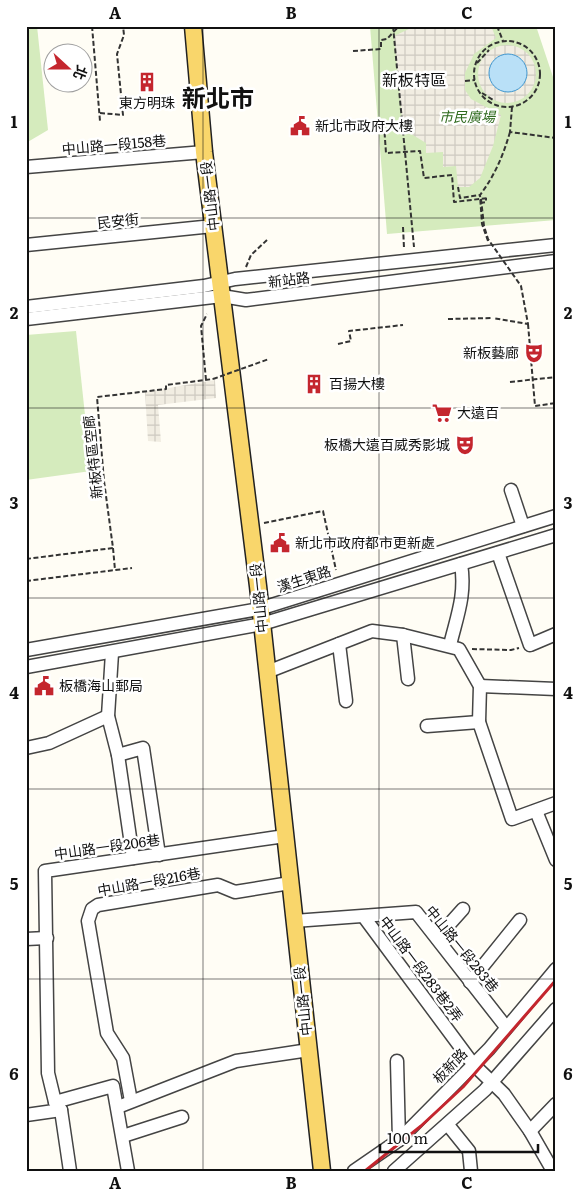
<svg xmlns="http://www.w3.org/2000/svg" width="582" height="1197" viewBox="0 0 582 1197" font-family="Literata,'Noto Sans TC',serif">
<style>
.park{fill:#d5ebbd}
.plaza{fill:url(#plaza-grid)}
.water{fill:#b9e0f7;stroke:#3f96cf}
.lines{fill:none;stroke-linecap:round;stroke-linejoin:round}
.minor-casing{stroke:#444;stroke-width:15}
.major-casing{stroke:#222;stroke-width:19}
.path{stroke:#333;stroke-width:2;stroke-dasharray:5 2.5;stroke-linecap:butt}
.minor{stroke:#fff;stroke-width:12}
.major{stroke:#f9d66b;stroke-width:16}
.rail{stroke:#c4262e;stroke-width:3}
.path-bridge{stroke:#333;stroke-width:2;stroke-dasharray:5 2.5;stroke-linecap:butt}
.grid{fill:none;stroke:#111;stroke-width:1;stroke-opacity:0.55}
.labels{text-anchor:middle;stroke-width:5;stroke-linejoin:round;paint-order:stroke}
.poi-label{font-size:14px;fill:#111;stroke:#fff;text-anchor:start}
.park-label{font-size:14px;font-style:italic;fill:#2f6b1f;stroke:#fff}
.street-label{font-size:14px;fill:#111;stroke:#fff}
.quarter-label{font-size:16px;fill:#111;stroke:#fff}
.town-label{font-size:24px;font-weight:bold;fill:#111;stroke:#fff}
.neatline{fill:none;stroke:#111;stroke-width:2}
.grid-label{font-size:16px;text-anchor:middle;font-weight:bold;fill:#111}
</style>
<defs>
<pattern id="plaza-grid" width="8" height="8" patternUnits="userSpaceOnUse" patternTransform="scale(1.25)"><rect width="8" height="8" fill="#f1ede2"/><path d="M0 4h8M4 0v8" fill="none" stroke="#cecac1"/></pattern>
</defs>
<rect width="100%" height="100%" fill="#fffdf5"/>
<g class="park">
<polygon points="33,26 37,26 48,130 26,143 26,33"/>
<polygon points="370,26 536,26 556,86 556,220 387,234"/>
<polygon points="76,331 91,471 26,480 26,335"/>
</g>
<g class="plaza">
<polygon points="409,26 491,26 496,38 474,54 465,73 465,90 471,99 501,115 493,146 480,178 469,187 458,187 456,166 443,167 443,152 426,153 426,143 403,129 394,36 409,29"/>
<circle cx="507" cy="74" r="29"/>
<polygon points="215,380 216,398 158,405 161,442 148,441 145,392"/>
</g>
<circle class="water" cx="508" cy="73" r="19"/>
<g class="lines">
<defs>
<g id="minor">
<polyline points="26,167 204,152"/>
<polyline points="26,245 213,226"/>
<polyline points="26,307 204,286 235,279 556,245"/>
<polyline points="26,319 222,296 246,300 556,261"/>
<polyline points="511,490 523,526"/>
<polyline points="498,553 530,645 556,634"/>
<polyline points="403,635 408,679"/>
<polyline points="339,644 346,701"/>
<path d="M450 645C457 616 466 595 461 564"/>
<polyline points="26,650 259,609 556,516"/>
<polyline points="112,653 108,716 118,755 133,858"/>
<polyline points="26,667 262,624 556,535"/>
<polyline points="267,672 372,631 403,635 459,649 480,686 479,722 512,819 556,803"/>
<polyline points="480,686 556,689"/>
<polyline points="427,726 479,722"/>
<polyline points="26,748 49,743 108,716"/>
<polyline points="118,755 143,748 159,855"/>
<polyline points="536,811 556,860"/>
<polyline points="364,917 473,1064 504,1094 530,1131 553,1171"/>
<polyline points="294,921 416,912 506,1027"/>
<polyline points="437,938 463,909"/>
<polyline points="26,939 47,938"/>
<polyline points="470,982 520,920"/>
<polyline points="397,1061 399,1140"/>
<polyline points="131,1101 123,1058 107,1033 88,921 92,909 98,905 218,885 235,892 290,883"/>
<polyline points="55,1102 113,1086 128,1171"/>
<polyline points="118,1107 236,1061 309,1050"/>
<polyline points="26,1115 61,1110"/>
<polyline points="448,1125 469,1151 471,1171"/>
<polyline points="530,1131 556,1104"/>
<polyline points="123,1136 182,1117"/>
<polyline points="70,1171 61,1110 55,1102 48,1073 45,871 285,836"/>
<polyline points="354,1171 399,1140 489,1049 556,969"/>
<polyline points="394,1171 485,1090 556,1009"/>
</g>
<polyline id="major" points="193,26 204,152 258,586 322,1171"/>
</defs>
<use href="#minor" class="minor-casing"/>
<use href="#major" class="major-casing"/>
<g class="path">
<polyline points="92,26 100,121"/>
<polyline points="393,26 414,247"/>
<polyline points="497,26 503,41"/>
<circle cx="507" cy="74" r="33"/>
<polyline points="477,63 489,50"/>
<polyline points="465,81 475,80"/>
<polyline points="482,93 493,100"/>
<polyline points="512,107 510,132 556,138"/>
<polyline points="100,113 123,115 117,54 124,35 123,26"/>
<polyline points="458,187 460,198 480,195"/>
<polyline points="480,203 486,202 486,198"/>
<polyline points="403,227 404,248"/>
<path d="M488 241 482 224 480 195C495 175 503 156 510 132"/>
<polyline points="246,267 251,255 267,240"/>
<polyline points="448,319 493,318"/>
<polyline points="528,324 535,406 556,403"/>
<polyline points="338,344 351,341 349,331 403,325"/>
<polyline points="206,380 201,326 207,314"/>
<polyline points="510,382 556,377"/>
<polyline points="264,523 323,511 336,570"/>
<polyline points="113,548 115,570"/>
<polyline points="26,559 113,548 104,481 97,397 166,389 166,385 213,379"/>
<polyline points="26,581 132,568"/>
<polyline points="472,649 511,650 519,648"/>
</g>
<use href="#minor" class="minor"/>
<use href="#major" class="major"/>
<polyline class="rail" points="365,1171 421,1126 463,1087 556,980"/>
<g class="path-bridge">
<polyline points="353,51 381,49 381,40 387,39 399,26"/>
<polyline points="384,125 386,153 420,151 424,178 452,175 454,202 488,198"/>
<polyline points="481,199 484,226 488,239 521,286 528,324 493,318"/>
<polyline points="213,379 269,359"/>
</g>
</g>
<path class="grid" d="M203 26V1171M379 26V1171M26 218H556M26 408H556M26 598H556M26 789H556M26 979H556"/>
<defs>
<symbol id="building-bare" viewBox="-9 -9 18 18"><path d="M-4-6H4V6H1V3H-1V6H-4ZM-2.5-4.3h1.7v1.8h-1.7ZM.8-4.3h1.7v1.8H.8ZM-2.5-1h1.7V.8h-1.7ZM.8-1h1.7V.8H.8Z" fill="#c4262e" stroke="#fff" stroke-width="2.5" paint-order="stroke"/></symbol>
<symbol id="civic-bare" viewBox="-9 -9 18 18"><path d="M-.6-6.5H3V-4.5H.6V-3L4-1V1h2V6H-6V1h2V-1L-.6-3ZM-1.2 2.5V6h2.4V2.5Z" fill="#c4262e" stroke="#fff" stroke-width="2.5" paint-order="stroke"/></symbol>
<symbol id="theatre-bare" viewBox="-9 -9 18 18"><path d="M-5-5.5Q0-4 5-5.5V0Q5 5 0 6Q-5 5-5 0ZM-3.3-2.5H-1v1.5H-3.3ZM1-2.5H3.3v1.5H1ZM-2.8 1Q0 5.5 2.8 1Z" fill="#c4262e" stroke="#fff" stroke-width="2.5" paint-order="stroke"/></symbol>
<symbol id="supermarket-bare" viewBox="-9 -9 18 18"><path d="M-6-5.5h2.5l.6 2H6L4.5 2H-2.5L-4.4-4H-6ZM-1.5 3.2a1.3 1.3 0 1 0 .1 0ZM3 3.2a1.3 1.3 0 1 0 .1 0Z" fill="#c4262e" stroke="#fff" stroke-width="2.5" paint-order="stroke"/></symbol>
</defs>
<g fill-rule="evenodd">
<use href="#building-bare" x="133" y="68" width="28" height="28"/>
<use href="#civic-bare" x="286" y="112" width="28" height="28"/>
<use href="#theatre-bare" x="520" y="339" width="28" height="28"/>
<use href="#building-bare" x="300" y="370" width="28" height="28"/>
<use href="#supermarket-bare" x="428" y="399" width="28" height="28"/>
<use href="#theatre-bare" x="451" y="431" width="28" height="28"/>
<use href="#civic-bare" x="266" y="529" width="28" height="28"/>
<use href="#civic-bare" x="30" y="672" width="28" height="28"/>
</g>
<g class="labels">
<g class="poi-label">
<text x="147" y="108" text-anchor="middle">東方明珠</text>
<text x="315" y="131">新北市政府大樓</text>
<text x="519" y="358" text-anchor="end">新板藝廊</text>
<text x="329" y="389">百揚大樓</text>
<text x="457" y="418">大遠百</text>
<text x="450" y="450" text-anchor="end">板橋大遠百威秀影城</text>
<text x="295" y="548">新北市政府都市更新處</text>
<text x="59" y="691">板橋海山郵局</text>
</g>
<g class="park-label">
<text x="467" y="122">市民廣場</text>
</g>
<g class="street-label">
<text transform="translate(114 145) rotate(-5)" y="5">中山路一段158巷</text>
<text transform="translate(210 196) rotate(-97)" y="5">中山路一段</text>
<text transform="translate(118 221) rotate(-6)" y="5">民安街</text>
<text transform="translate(289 280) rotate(-7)" y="5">新站路</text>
<text transform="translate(93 457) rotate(-96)" y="5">新板特區空廊</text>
<text transform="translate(304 579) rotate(-18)" y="5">漢生東路</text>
<text transform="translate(259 598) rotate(-96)" y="5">中山路一段</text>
<text transform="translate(107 847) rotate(-8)" y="5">中山路一段206巷</text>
<text transform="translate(149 882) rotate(-10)" y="5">中山路一段216巷</text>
<text transform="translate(462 949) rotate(51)" y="5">中山路一段283巷</text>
<text transform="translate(421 969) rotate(53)" y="5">中山路一段283巷2弄</text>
<text transform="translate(303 1001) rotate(-96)" y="5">中山路一段</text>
<text transform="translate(450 1066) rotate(-46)" y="5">板新路</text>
</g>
<g class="quarter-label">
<text x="414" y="86">新板特區</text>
</g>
<g class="town-label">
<text x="218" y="107">新北市</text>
</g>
</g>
<rect width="582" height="1197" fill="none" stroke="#ffffff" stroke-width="55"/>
<g transform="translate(68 68) rotate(111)"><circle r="24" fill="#ffffff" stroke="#a0a0a0"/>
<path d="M0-4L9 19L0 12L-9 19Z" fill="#c4262e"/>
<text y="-8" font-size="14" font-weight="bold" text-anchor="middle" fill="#111111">北</text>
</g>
<path d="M380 1144v8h158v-8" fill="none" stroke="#111111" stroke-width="2.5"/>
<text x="387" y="1144" font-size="15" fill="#111111" stroke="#ffffff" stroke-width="4" paint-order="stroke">100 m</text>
<rect x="28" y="28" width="526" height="1142" class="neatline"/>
<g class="grid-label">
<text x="115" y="19">A</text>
<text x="291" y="19">B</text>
<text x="467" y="19">C</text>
<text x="14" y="128">1</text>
<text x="568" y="128">1</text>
<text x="14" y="319">2</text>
<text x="568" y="319">2</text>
<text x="14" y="509">3</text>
<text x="568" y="509">3</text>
<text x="14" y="699">4</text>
<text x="568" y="699">4</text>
<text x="14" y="890">5</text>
<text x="568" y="890">5</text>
<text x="14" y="1080">6</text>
<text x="568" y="1080">6</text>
<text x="115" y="1189">A</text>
<text x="291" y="1189">B</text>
<text x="467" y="1189">C</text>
</g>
</svg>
